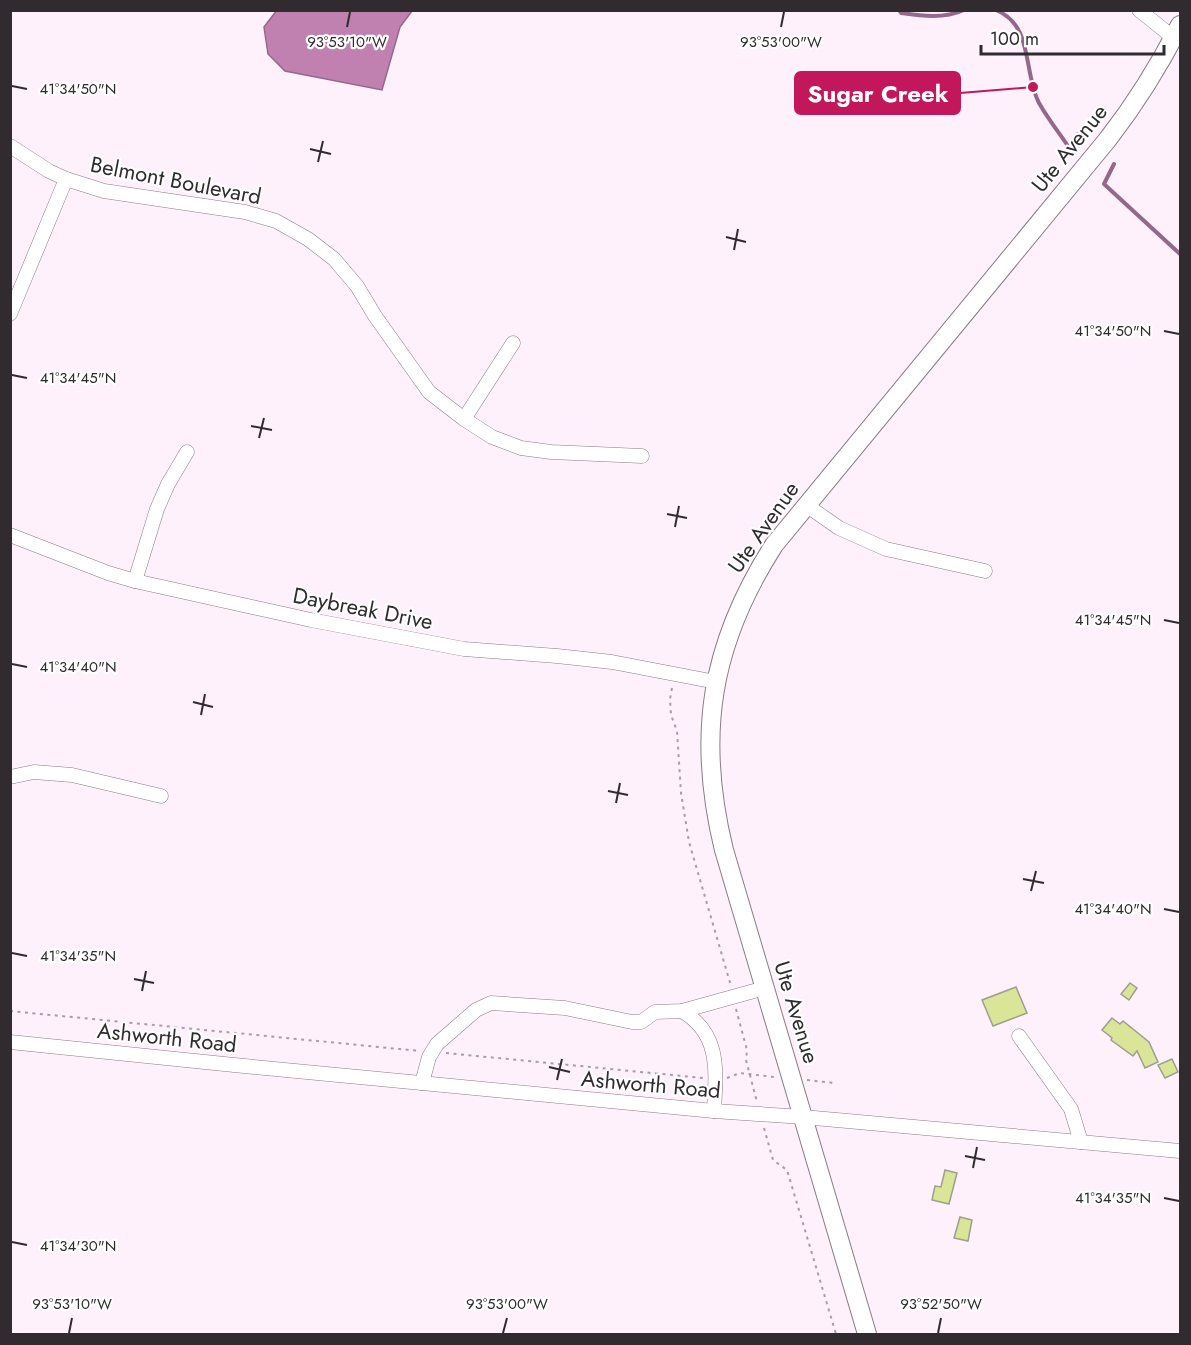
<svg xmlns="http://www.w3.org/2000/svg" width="1191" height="1345" viewBox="0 0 1191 1345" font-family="Jost,sans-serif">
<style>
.water{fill:#c081b1;stroke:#95678a;stroke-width:1.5}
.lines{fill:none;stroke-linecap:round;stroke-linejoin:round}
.stream{stroke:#95678a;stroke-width:4}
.building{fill:#dbe597;stroke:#9c9e90;stroke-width:1.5}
.minor-casing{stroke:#887c85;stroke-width:15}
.major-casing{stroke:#887c85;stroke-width:20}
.path{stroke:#a89da5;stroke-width:2;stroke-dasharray:3 4.5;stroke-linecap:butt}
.minor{stroke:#fff;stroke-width:14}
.major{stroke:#fff;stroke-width:18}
.ticks{fill:none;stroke:#312b2f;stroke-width:2}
.labels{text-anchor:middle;stroke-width:4.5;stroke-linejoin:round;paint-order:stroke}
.street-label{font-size:22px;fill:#312b2f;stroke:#fff}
.ticks-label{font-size:15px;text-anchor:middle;fill:#312b2f;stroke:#fff;stroke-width:4.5;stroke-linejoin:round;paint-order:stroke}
.leader{fill:none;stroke:#c2185b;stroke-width:2}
.callout-dot{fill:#c2185b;stroke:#fff;stroke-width:2}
.callout{fill:#c2185b;stroke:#c2185b;stroke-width:2}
.callout-label{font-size:24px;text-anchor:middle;font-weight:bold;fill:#fff}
</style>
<rect width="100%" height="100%" fill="#fff1fb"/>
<polygon class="water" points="277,10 412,10 412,11 400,27 382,90 285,71 268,54 264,27"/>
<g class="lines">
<g class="stream">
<path d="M899 10 901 13C922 16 944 19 964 10"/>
<path d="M996 10C1034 25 1023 73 1039 103 1048 119 1060 134 1070 149L1078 134"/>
<polyline points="1114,164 1104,184 1180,254"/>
</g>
</g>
<g class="building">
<polygon points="1130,983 1137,988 1129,1000 1121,994"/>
<polygon points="1016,987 1027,1013 993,1026 982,1000"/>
<polygon points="1112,1018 1120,1024 1123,1021 1149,1042 1158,1062 1145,1068 1137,1051 1133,1056 1111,1040 1112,1038 1102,1030"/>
<polygon points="1172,1059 1178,1072 1165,1078 1158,1065"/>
<polygon points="945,1170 957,1173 949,1204 932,1200 935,1186 941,1187"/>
<polygon points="960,1217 972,1220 968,1241 954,1238"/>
</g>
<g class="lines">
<defs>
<g id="minor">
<polyline points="1139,10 1174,38"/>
<polyline points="10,146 49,171 66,179 104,191 245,212 276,221 308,239 334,259 357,286 375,316 429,392 464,419 492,437 521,448 551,452 642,456"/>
<polyline points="10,314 66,179"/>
<polyline points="464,419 513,343"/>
<polyline points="806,505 839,528 886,549 985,571"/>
<polyline points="10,535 108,573 135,581 311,620 464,649 557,656 612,662 716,682"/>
<polyline points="135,581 157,509 168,484 187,452"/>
<polyline points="10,777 34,772 72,775 161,796"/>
<path d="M682 1011C721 1034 716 1071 714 1111"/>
<polyline points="1019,1036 1071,1109 1081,1142"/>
<polyline points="10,1042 234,1065 714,1111 803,1117 1180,1151"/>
<polyline points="422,1083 429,1057 437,1044 476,1010 491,1003 565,1008 632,1022 641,1022 655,1012 682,1011 765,988"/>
</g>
<path id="major" d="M867 1334 724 850C696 736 710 645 774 545L1108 139C1136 103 1159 66 1180 25"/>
</defs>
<use href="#minor" class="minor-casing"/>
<use href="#major" class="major-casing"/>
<g class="path">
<polyline points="672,688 670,699 671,715 677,731 681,793 689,842 731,986"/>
<polyline points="736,1009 747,1050 746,1060 757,1102"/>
<polyline points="10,1011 420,1051"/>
<polyline points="446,1053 703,1078"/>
<polyline points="727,1078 740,1073 774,1077"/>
<polyline points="807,1080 834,1083"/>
<polyline points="764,1128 773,1160 787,1170 836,1334"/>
</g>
<use href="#minor" class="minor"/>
<use href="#major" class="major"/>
</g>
<path class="ticks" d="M347 27 350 12M781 27 784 12M12 86 27 89M310 149 331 154M318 162 323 141M726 237 746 242M734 250 738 229M1164 331 1179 334M12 375 27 378M251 426 272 430M259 438 264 418M667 514 687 518M675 527 679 506M1164 620 1179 623M12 664 27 667M193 702 213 707M201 715 205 694M608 791 628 795M616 803 620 783M1023 879 1044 883M1031 891 1036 871M1164 909 1179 912M12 953 27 956M134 979 154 983M142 991 146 971M549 1067 570 1072M557 1080 562 1059M965 1156 985 1160M973 1168 977 1147M1164 1198 1179 1201M12 1242 27 1245M69 1333 72 1318M503 1333 507 1318M938 1333 941 1318"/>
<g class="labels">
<g class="street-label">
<text transform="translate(1069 148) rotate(-51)" y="8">Ute Avenue</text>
<text transform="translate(176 180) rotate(11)" y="8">Belmont Boulevard</text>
<text transform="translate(763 527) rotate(-55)" y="8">Ute Avenue</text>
<text transform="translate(363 608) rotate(11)" y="8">Daybreak Drive</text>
<text transform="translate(797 1012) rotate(73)" y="8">Ute Avenue</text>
<text transform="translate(167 1037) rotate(6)" y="8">Ashworth Road</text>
<text transform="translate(651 1084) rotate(5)" y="8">Ashworth Road</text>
</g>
</g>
<g class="ticks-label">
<text x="347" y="47">93°53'10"W</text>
<text x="781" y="47">93°53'00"W</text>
<text x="78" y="94">41°34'50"N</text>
<text x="1113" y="336">41°34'50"N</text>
<text x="78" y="383">41°34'45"N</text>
<text x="1113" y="625">41°34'45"N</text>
<text x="78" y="672">41°34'40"N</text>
<text x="1113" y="914">41°34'40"N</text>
<text x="78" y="961">41°34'35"N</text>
<text x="1113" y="1203">41°34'35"N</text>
<text x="78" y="1251">41°34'30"N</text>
<text x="72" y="1309">93°53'10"W</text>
<text x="507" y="1309">93°53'00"W</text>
<text x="941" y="1309">93°52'50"W</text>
</g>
<path class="leader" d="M1033 87L960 93"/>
<circle class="callout-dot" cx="1033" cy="87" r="6"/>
<rect class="callout" x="795" y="72" width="165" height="42" rx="6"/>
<g class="callout-label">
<text x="878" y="102">Sugar Creek</text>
</g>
<rect width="1191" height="1345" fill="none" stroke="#312b2f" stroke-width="24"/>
<path d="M981 45v9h183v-9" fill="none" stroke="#312b2f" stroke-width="3"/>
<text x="990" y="45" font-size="18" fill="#312b2f" stroke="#ffffff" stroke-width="4.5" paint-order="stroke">100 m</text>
</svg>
